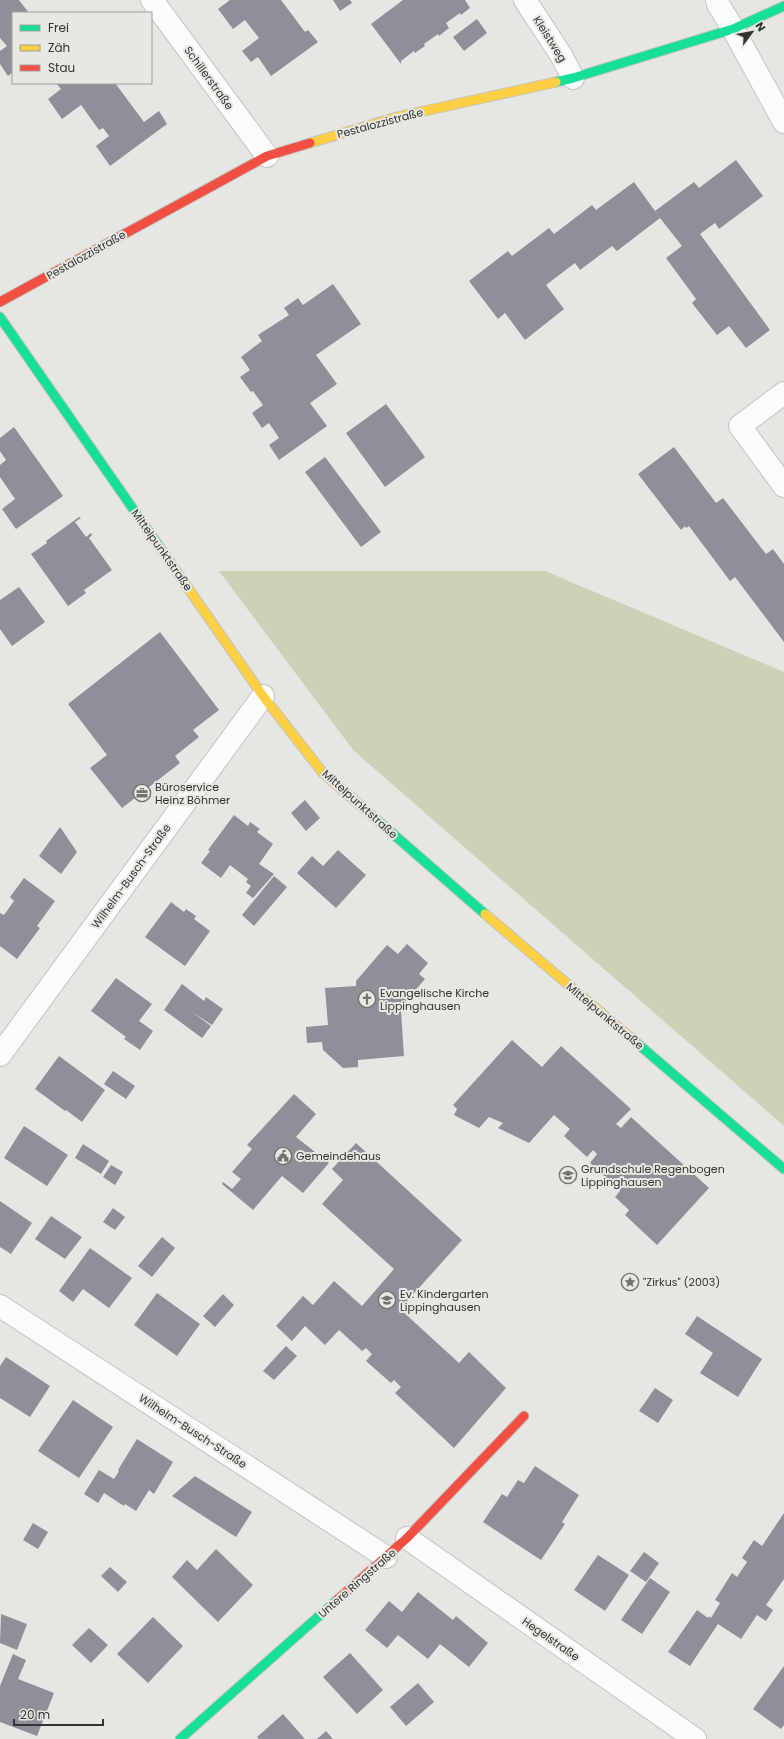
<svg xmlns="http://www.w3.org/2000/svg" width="784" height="1739" viewBox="0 0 784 1739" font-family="Poppins,sans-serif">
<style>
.green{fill:#ccd2b6}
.building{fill:#928e97}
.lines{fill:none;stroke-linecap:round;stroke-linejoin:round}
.street-casing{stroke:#c3c3c0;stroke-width:24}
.fast-casing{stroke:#c3c3c0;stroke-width:11}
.slow-casing{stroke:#c3c3c0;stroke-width:11}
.jam-casing{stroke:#c3c3c0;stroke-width:11}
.street{stroke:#fbfbfb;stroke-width:22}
.fast{stroke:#16e098;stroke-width:9}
.slow{stroke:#ffcf43;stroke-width:9}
.jam{stroke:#f24e42;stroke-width:9}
.labels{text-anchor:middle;stroke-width:4;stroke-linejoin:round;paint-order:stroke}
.street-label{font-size:11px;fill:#333331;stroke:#e7e8e1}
.poi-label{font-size:11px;fill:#333331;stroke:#e7e8e1;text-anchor:start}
</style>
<rect width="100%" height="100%" fill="#e6e7e2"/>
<polygon class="green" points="219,571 545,571 784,672 784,1126 353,750"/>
<g class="building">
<polygon points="0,0 19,0 29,13 13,13 13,72 8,76 0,64 0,51 7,46 0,38"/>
<polygon points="230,0 281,0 305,32 308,30 318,42 271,76 258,57 251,62 242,51 259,38 245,20 233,29 218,9"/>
<polygon points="333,0 350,0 352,3 340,11"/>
<polygon points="403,0 465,0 470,8 461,15 460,13 446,23 449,28 439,36 438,34 424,44 425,46 415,53 414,51 401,61 401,64 371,24"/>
<polygon points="477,19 487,33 464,51 453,37"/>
<polygon points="56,83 115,83 144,122 159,111 167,124 110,166 96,146 109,136 103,128 99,130 81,105 62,119 48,99 61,89"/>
<polygon points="736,160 763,196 719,229 715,223 700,234 770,330 746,348 729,326 717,335 692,303 696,299 666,258 682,246 660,218 617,251 612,246 580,270 575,263 546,285 564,309 525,340 505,313 498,319 469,281 508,251 512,256 549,228 554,234 592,205 596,210 634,182 655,211 694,182 699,188"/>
<polygon points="333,284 361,324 316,355 337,384 310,403 327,426 279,460 269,445 279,438 269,423 262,428 252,413 263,405 253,391 251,392 240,377 250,370 241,357 262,341 258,335 289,315 284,308 298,298 303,305"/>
<polygon points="386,404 425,457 385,487 346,433"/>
<polygon points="14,427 63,496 16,529 2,509 15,499 0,477 0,465 6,460 0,451 0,438"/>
<polygon points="674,447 716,503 723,498 766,554 773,549 784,564 784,642 735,577 730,581 689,526 686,528 685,526 681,530 638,474"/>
<polygon points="325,457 381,532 361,547 305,472"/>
<polygon points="79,517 81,518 75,522 86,537 91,533 92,535 89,538 112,570 84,590 86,593 68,606 31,554 47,543 46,541"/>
<polygon points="19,587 45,622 12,646 0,629 0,600"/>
<polygon points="160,632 219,710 193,730 199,737 175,756 180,763 122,808 90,768 107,755 68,704"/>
<polygon points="305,800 320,818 306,831 291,813"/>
<polygon points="234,815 248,826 250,822 260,829 257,832 273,844 259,864 274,874 253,898 246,893 251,886 246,882 248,879 230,865 221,878 201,863 210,851 208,850"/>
<polygon points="60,827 77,852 61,874 39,856"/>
<polygon points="338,850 366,875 336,908 297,873 312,856 323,866"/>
<polygon points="274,876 287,887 254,926 242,915"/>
<polygon points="24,878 55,901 37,926 40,928 17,959 0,946 0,913 4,915 14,901 10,897"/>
<polygon points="171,902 184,912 186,909 196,916 194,919 210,931 185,966 145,937"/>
<polygon points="407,944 428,963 419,974 425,979 399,1009 401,1011 404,1056 358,1060 358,1067 343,1068 323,1050 322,1042 307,1043 306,1027 328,1025 325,988 356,986 356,981 387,945 398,954"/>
<polygon points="116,978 152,1004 139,1021 153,1031 140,1050 124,1039 126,1037 91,1011"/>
<polygon points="182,984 204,1001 206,997 223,1009 212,1025 192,1012 211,1026 202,1038 164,1010"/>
<polygon points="512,1040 542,1067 561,1046 631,1109 616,1124 621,1128 631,1117 709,1188 657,1245 625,1215 629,1210 615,1197 620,1191 590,1163 597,1154 593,1150 587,1157 564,1136 570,1129 554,1115 529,1143 498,1128 503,1123 489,1117 479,1128 454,1115 457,1109 453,1105"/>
<polygon points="59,1056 105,1090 82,1122 66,1110 65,1111 35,1089"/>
<polygon points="113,1071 135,1086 126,1099 104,1084"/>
<polygon points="294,1094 316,1114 296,1137 329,1163 303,1193 282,1176 253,1210 222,1184 223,1182 232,1189 241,1179 232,1172 252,1149 247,1145"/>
<polygon points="24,1126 68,1155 47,1186 4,1158"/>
<polygon points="356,1143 462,1240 400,1309 459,1363 469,1352 506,1388 454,1448 395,1393 401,1387 394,1380 391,1383 366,1361 372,1354 366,1348 362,1351 339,1330 325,1345 305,1326 292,1341 276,1326 303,1296 313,1305 334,1281 362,1306 394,1269 322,1204 343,1180 332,1169"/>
<polygon points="83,1144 109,1161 101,1174 75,1158"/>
<polygon points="111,1165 123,1172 115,1185 103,1177"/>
<polygon points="0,1201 32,1223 11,1254 0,1247"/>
<polygon points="113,1208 125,1217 115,1230 103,1222"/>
<polygon points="51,1216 82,1237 65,1259 35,1239"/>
<polygon points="162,1237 175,1248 152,1277 138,1266"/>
<polygon points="90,1248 132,1278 109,1308 83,1289 73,1302 59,1291"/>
<polygon points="157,1293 200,1324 177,1356 134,1325"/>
<polygon points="223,1294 234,1305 215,1327 203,1316"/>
<polygon points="697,1316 762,1359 738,1397 700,1373 713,1353 685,1334"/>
<polygon points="286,1346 297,1356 274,1380 263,1371"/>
<polygon points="6,1357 50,1386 30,1417 0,1398 0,1366"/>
<polygon points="655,1388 673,1400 658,1423 639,1411"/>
<polygon points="73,1400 113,1427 79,1478 38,1451"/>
<polygon points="137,1439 173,1462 154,1494 149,1490 136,1511 125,1504 124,1506 104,1493 98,1503 84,1494 99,1470 114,1479 119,1471 118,1470"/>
<polygon points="535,1466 579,1495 562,1522 565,1524 541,1560 483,1522 502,1494 507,1497 518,1480 524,1483"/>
<polygon points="195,1476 252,1512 236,1537 172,1496"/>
<polygon points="784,1513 784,1579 766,1605 773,1610 766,1621 757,1615 741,1639 718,1624 690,1666 668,1652 697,1610 708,1618 709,1616 711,1618 720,1603 715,1600 732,1573 737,1577 747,1562 742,1558 754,1540 762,1546"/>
<polygon points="33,1523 48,1532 38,1549 23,1540"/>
<polygon points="216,1549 253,1585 218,1622 172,1577 187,1560 197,1570"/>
<polygon points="644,1552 659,1563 646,1582 630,1571"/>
<polygon points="598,1555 629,1575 605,1611 574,1590"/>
<polygon points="110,1567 127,1582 118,1592 101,1576"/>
<polygon points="650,1578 670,1592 642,1634 621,1620"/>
<polygon points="418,1592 453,1620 456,1616 488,1643 469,1667 440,1644 428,1659 398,1635 387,1648 365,1630 389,1601 402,1612"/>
<polygon points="1,1614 27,1624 17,1650 0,1643"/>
<polygon points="153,1617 183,1646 148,1683 117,1654"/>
<polygon points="89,1628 108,1645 91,1663 72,1645"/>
<polygon points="350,1653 383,1690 357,1714 323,1677"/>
<polygon points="13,1654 26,1660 18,1679 54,1693 37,1736 0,1722 0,1686"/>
<polygon points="784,1666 784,1725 781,1729 753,1709"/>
<polygon points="418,1683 434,1702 406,1726 390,1707"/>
<polygon points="283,1714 305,1739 259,1739 257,1737"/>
<polygon points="326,1731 333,1739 317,1739"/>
</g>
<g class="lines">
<defs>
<g id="street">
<polyline points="152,0 267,156"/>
<polyline points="525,0 561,55 573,78"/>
<polyline points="717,0 718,4 733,29 784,122"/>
<polyline points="784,393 740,426 784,486"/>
<polyline points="0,1055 263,696"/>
<polyline points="0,1306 386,1557"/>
<polyline points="407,1538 695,1739"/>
</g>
<g id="fast">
<polyline points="556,82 573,78 733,29 784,6"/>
<polyline points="0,317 165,555"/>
<polyline points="354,800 485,914"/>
<polyline points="631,1038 784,1169"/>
<polyline points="180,1739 337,1600"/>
</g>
<g id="slow">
<polyline points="310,143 397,117 556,82"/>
<polyline points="165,555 263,696 323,773 354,800"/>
<polyline points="485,914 631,1038"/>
</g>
<g id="jam">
<polyline points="0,302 267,156 310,143"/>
<polyline points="337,1600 407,1538 524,1416"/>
</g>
</defs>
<use href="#street" class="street-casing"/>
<use href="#fast" class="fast-casing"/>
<use href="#slow" class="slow-casing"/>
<use href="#jam" class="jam-casing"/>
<use href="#street" class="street"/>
<use href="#fast" class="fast"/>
<use href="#slow" class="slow"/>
<use href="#jam" class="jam"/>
</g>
<defs>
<symbol id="office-ring" viewBox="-11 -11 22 22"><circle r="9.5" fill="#e7e8e1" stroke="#72726f" stroke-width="1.5"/><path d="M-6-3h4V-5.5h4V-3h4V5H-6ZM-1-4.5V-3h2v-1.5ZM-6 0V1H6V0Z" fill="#72726f"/></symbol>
<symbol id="church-ring" viewBox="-11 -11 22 22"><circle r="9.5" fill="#e7e8e1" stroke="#72726f" stroke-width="1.5"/><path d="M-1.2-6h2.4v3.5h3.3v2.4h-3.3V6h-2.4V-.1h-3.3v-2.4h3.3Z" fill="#72726f"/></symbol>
<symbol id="civic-ring" viewBox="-11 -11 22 22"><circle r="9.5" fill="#e7e8e1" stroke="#72726f" stroke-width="1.5"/><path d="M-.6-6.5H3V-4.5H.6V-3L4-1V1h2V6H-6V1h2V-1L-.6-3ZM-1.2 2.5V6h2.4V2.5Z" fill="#72726f"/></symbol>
<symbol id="school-ring" viewBox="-11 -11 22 22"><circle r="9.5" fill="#e7e8e1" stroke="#72726f" stroke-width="1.5"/><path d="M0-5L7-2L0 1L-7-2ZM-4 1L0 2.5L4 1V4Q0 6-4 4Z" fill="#72726f"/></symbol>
<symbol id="sight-ring" viewBox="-11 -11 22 22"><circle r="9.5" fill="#e7e8e1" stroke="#72726f" stroke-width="1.5"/><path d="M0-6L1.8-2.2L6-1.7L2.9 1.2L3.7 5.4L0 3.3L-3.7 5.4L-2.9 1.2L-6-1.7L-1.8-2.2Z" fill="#72726f"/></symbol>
</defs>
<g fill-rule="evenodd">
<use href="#office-ring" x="132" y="783" width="20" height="20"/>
<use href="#church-ring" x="357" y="989" width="20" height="20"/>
<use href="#civic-ring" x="273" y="1146" width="20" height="20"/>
<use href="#school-ring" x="558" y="1165" width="20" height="20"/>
<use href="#sight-ring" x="620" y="1272" width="20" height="20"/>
<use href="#school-ring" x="377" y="1290" width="20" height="20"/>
</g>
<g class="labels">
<g class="street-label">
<text transform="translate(550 39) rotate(58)" y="4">Kleistweg</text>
<text transform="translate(209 78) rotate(54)" y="4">Schillerstraße</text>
<text transform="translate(380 123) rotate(-15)" y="4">Pestalozzistraße</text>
<text transform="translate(86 255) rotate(-29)" y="4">Pestalozzistraße</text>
<text transform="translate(162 550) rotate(55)" y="4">Mittelpunktstraße</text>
<text transform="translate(360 804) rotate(42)" y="4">Mittelpunktstraße</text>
<text transform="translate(131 876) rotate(-54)" y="4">Wilhelm-Busch-Straße</text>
<text transform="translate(605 1016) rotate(40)" y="4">Mittelpunktstraße</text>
<text transform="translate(193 1431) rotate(33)" y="4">Wilhelm-Busch-Straße</text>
<text transform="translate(357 1583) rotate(-41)" y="4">Untere Ringstraße</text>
<text transform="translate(551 1639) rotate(35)" y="4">Hegelstraße</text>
</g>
<g class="poi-label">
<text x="155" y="791">Büroservice<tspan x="155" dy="13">Heinz Böhmer</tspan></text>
<text x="380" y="997">Evangelische Kirche<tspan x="380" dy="13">Lippinghausen</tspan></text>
<text x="296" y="1160">Gemeindehaus</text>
<text x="581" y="1173">Grundschule Regenbogen<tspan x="581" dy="13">Lippinghausen</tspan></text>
<text x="643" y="1286">"Zirkus" (2003)</text>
<text x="400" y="1298">Ev. Kindergarten<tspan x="400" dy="13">Lippinghausen</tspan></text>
</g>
</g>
<rect x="12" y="12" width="140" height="72" fill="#e7e8e1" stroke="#9fa09b"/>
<rect x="20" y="25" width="20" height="6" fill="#16e098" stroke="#9fa09b"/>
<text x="48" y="32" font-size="12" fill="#333331">Frei</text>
<rect x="20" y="45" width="20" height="6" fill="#ffcf43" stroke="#9fa09b"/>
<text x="48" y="52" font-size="12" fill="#333331">Zäh</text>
<rect x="20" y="65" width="20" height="6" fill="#f24e42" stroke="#9fa09b"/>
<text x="48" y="72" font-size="12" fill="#333331">Stau</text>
<g transform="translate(752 32) rotate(58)" stroke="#e7e8e1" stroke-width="3" paint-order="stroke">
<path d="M0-3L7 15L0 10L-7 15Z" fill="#333331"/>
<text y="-6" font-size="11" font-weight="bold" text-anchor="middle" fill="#333331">N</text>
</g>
<path d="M14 1719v6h89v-6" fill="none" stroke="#333331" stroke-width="2"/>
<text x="20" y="1719" font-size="12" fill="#333331" stroke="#e7e8e1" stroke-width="3" paint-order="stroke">20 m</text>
</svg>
